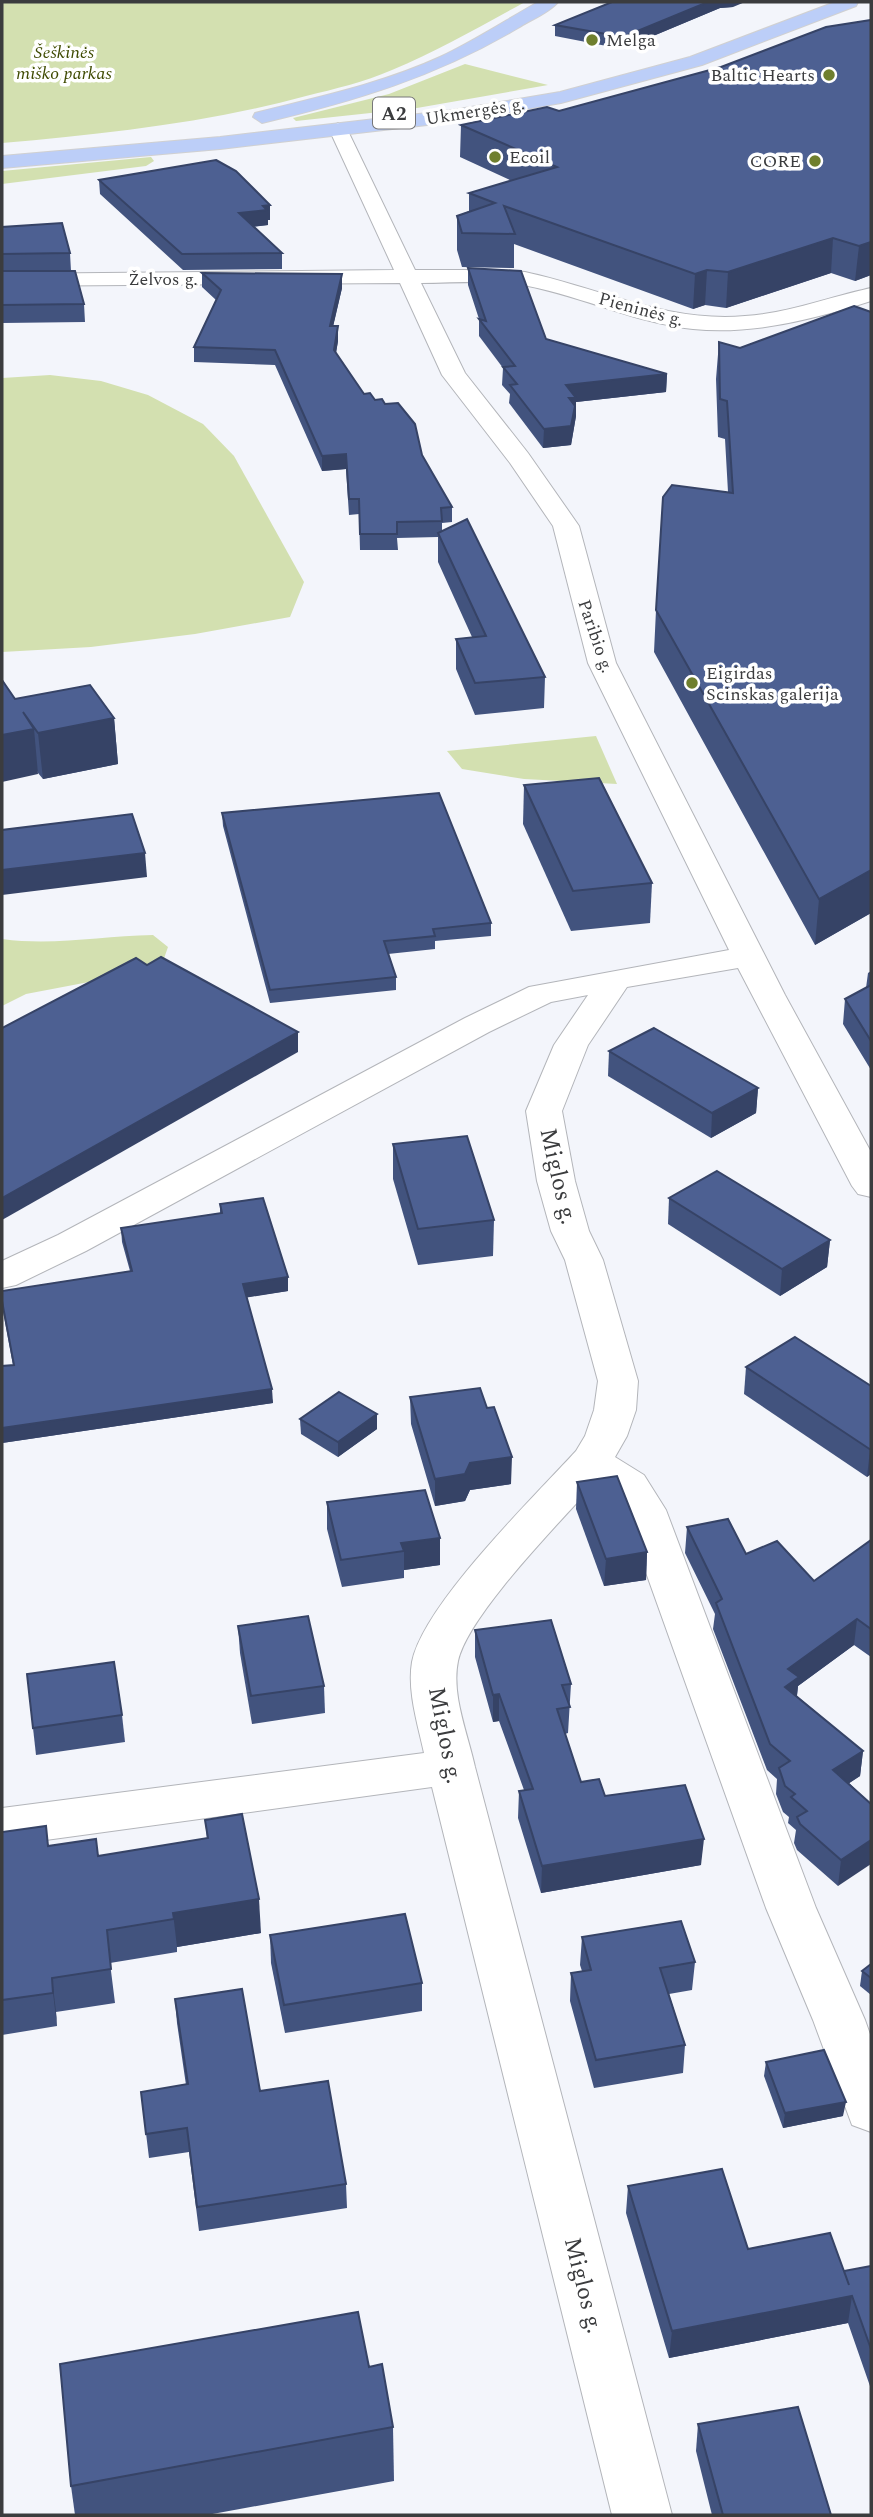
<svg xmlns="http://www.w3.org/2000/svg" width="873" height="2517" viewBox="0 0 873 2517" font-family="Spectral,serif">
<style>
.green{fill:#d3e0b0}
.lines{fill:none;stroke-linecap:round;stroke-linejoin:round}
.minor-casing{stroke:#b3b5ba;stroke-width:2}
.trunk-casing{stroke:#d0d0d1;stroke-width:2}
.minor{fill:#fff;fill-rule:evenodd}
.trunk{fill:#bccef8;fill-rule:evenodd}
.wall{fill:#42537e}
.shaded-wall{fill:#364366}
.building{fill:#4d6092;stroke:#364366;stroke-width:2}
.poi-dot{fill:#6f7f2e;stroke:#fff;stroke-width:2.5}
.labels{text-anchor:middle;stroke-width:7;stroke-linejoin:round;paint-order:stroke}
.far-poi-label{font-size:18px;fill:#3b3c3e;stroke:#fff;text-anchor:start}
.far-park-label{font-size:18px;font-style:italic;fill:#3e4a00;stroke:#fff}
.far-street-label{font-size:18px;fill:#3b3c3e;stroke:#fff}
.shield{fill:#fff;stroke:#767678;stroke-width:2}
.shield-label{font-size:19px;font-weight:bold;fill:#3b3c3e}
.near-street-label{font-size:24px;fill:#3b3c3e;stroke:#fff}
</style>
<rect width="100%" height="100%" fill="#f3f5fb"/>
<g class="green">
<path d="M2 2H525C481 26 438 51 392 70 364 82 335 89 306 96 206 123 104 134 2 143Z"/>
<polygon points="465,64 548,85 417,108 296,121 293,118 389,94"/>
<polygon points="151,157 154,161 146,166 2,184 2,171"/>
<polygon points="50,375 101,381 148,395 203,424 234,456 304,582 290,617 195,634 91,647 2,652 2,378"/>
<polygon points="596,736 617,784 524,779 462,769 447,751"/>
<path d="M153 935 168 947 162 964 152 970 26 994 2 1006V939C53 946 102 936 153 935Z"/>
</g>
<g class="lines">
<defs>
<path id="minor" d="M338 123 347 129 415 270H504L525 272C599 288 668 323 745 316 789 313 829 297 871 288V301C814 319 754 335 693 329 636 323 584 297 528 286 494 279 457 283 421 283L465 373 528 453 579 526 616 663 785 995 871 1152V1197L858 1194 852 1186 738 968 627 987 588 1045 562 1111 575 1181 589 1231 603 1260 638 1381 636 1410 627 1436 615 1457 644 1475 666 1510 816 1908 865 2020 871 2037V2132L852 2125 813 2020 766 1908 624 1511 614 1495 595 1483C561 1521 468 1615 458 1661 451 1695 468 1734 475 1767L672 2515H612L432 1787 2 1846V1808L424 1753C418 1725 407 1691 412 1662 423 1605 534 1497 576 1451L585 1436 594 1410 598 1381 565 1260 551 1231 537 1181 526 1111 554 1045 588 995 551 1002 489 1032 86 1251 16 1285 2 1288V1261L58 1235 465 1018 529 987 729 950 588 663 553 526 510 463 442 375 400 283 2 286V274L394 270 329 129Z"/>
<g id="trunk">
<path d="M538 2H558C549 13 530 20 518 28 435 77 355 101 262 123L253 117 255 113C318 97 381 84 440 57 474 41 506 20 538 2Z"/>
<polygon points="835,2 858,2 856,6 702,65 561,103 453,122 220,149 2,168 2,156 220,137 453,110 560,92 690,57"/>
</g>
</defs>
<use href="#minor" class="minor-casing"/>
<use href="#trunk" class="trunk-casing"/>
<use href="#minor" class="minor"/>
<use href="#trunk" class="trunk"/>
</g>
<g class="wall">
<polygon points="612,2 733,7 720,8 622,49 555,36 555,25"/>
<polygon points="826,27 871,275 855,281 831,273 726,308 705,305 693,309 514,244 514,268 462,267 457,250 457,216 469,211 469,193 512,181 460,157 461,125 559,111 721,67"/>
<polygon points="99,180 270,220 268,220 268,225 253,227 282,253 282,269 183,270 100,194"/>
<polygon points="2,227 70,253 71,271 84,304 85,322 2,323"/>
<polygon points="468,268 546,339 667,374 666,392 576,402 576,416 571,445 543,448 509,403 510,394 502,385 503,368 479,336 479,319 468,285"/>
<polygon points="202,273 342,274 342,288 333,326 338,341 336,353 364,394 422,455 452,507 452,522 442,523 442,531 545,677 544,708 475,715 456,669 456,639 472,637 438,562 438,537 397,538 398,550 360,550 359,514 349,515 346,469 322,471 275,365 194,362 194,347 216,300 202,287"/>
<polygon points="871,312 871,913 815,945 654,652 656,610 728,492 725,439 718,437 716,379 719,342 740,348"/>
<polygon points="15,699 114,718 118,764 43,779 38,773 38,774"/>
<polygon points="524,785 652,883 650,923 571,931 523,824"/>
<polygon points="222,813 491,923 491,936 435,941 435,949 388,954 396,977 396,990 270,1003 223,826"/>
<polygon points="871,971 871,1070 843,1024 845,999 866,988 868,973"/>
<polygon points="609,1051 758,1088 756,1113 711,1138 608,1076"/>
<polygon points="393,1144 494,1220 493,1256 418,1265 393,1179"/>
<polygon points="669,1198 830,1240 827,1267 780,1296 668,1224"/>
<polygon points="220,1204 288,1291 247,1297 273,1403 2,1443 2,1366 13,1365 2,1306 2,1291 130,1271 122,1242 121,1228 220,1213"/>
<polygon points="746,1367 871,1386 871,1474 867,1477 744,1394"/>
<polygon points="410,1397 511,1484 470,1490 465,1501 435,1506 411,1424"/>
<polygon points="300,1419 377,1429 338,1457 301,1434"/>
<polygon points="577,1482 647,1552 646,1580 604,1586 576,1509"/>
<polygon points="327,1502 440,1538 440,1565 404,1570 404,1578 342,1587 327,1529"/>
<polygon points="687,1527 746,1554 814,1581 871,1540 871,1657 854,1645 798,1686 797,1696 863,1751 860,1776 849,1783 871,1804 838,1886 797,1850 794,1843 796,1830 788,1823 789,1817 783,1812 776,1794 777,1779 767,1770 713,1629 715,1614 685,1553"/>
<polygon points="238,1626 324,1686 325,1713 252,1724 240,1653"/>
<polygon points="475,1630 571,1684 568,1733 565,1734 581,1782 605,1796 701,1865 541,1893 518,1818 519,1791 524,1790 499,1721 493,1722 475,1657"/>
<polygon points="122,1715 125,1742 36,1755 33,1728"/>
<polygon points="205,1820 261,1933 177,1947 177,1952 110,1963 115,2003 56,2012 57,2026 2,2035 2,1832 49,1846 98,1856 207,1839"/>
<polygon points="270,1935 422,1983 422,2011 285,2033 271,1963"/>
<polygon points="582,1937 695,1962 692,1990 669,1994 685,2045 683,2073 594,2088 570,2001 571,1973 582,1971 580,1965"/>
<polygon points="871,1964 871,1995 860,1986 862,1971"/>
<polygon points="175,1999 346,2184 347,2208 199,2231 189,2152 149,2158 141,2092 186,2085 177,2023"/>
<polygon points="766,2062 843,2116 783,2128 764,2076"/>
<polygon points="628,2186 748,2249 844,2271 871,2266 871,2389 848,2323 669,2358 626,2213"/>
<polygon points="369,2367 393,2427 394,2481 207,2515 75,2515 71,2486"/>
<polygon points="698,2424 831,2515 712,2515 696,2451"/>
</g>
<g class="shaded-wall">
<polygon points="708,2 745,2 733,7 720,8 622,49 623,37"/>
<polygon points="270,205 270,220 268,220 268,225 240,228 239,213 263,206"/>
<polygon points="833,238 831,273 726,308 728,272"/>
<polygon points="871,242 871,275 855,281 859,246"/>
<polygon points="707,270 705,305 693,309 695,274"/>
<polygon points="342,274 342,288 330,340 330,326"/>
<polygon points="338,326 338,341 334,364 334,350"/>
<polygon points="667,374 666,392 576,402 576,416 571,445 543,448 544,429 566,385"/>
<polygon points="346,454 346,469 322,471 322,456"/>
<polygon points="114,718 118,764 43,779 38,733"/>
<polygon points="34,729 38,774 2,782 2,735"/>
<polygon points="145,853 147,877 2,895 2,870"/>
<polygon points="871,870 871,913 815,945 819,899"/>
<polygon points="298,1032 298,1052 2,1220 2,1198"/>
<polygon points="758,1088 756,1113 711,1138 712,1113"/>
<polygon points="830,1240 827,1267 780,1296 782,1269"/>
<polygon points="288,1277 288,1291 244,1298 243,1284"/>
<polygon points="272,1389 273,1403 2,1443 2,1428"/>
<polygon points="377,1414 377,1429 338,1457 338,1442"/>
<polygon points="870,1450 871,1450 871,1474 867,1477"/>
<polygon points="512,1457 511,1484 470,1490 465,1501 435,1506 435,1479 470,1463"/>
<polygon points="440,1538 440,1565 404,1570 404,1551 401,1543"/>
<polygon points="647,1552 646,1580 604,1586 606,1559"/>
<polygon points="857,1619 854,1645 798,1686 796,1703 782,1713 788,1669"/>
<polygon points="499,1694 499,1721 493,1722 493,1695"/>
<polygon points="863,1751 860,1776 830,1796 833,1770"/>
<polygon points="704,1839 701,1865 541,1893 542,1866"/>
<polygon points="871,1840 871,1864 838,1886 841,1860"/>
<polygon points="259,1899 261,1933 177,1947 173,1913"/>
<polygon points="52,1978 56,2012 57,2026 53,1993"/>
<polygon points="846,2102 843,2116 783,2128 785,2113"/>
<polygon points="852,2296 848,2323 669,2358 672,2331"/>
</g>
<g class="building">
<polygon points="612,2 708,2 623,37 555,25"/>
<polygon points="871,20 871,242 859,246 833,238 728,272 707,270 695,274 504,206 515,234 462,233 457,216 495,203 469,193 557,167 461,125 547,107 559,111 721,67 826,27"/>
<polygon points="216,160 236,171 270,205 263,206 267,210 239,213 282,253 182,254 99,180"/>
<polygon points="62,223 70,253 2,254 2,227"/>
<polygon points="468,268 521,271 546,339 667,374 566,385 576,398 569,398 575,406 571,426 544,429 510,385 517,384 503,367 515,366 479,319 486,321"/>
<polygon points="2,271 75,271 84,304 2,305"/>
<polygon points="202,273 342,274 330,326 338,326 334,350 364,394 370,393 375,400 382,399 385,404 398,403 415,424 422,455 452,507 441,508 442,521 397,522 397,534 360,534 359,499 349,499 346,454 322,456 275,350 194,347 221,290"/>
<polygon points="854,306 871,312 871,870 819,899 656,610 663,497 672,485 733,493 727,401 720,399 719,342 740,348"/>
<polygon points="467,519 545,677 475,683 456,639 486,636 438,533"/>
<polygon points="2,680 15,699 90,685 114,718 38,733 23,712 34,729 2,735"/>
<polygon points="599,778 652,883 573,891 524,785"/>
<polygon points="439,793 491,923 433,929 435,936 384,941 396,977 270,990 222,813"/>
<polygon points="132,814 145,853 2,870 2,830"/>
<polygon points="161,957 298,1032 2,1198 2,1028 136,958 147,965"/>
<polygon points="871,985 871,1041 845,999"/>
<polygon points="654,1028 758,1088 712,1113 609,1051"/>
<polygon points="467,1136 494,1220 418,1229 393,1144"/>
<polygon points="717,1171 830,1240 782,1269 669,1198"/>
<polygon points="263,1198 288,1277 243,1284 272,1389 2,1428 2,1366 14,1365 2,1301 2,1291 132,1271 121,1228 222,1213 220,1204"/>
<polygon points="795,1337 871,1386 871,1450 746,1367"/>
<polygon points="480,1388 487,1408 494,1407 512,1457 470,1463 465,1474 435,1479 410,1397"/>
<polygon points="339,1392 377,1414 338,1442 300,1419"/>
<polygon points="617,1476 647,1552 606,1559 577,1482"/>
<polygon points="425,1490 440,1538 401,1543 404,1551 341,1560 327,1502"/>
<polygon points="728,1519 746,1554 777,1541 814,1581 871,1540 871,1629 857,1619 788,1669 799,1677 785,1687 863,1751 833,1770 871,1804 871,1840 841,1860 800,1824 797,1817 807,1811 791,1797 795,1794 785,1786 779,1768 790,1761 770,1744 716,1603 722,1599 687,1527"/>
<polygon points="308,1616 324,1686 251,1696 238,1626"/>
<polygon points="551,1620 571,1684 562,1685 570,1707 557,1709 581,1782 599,1779 605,1796 685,1785 704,1839 542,1866 519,1791 533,1789 499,1694 493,1695 475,1630"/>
<polygon points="114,1662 122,1715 33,1728 27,1674"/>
<polygon points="242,1814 259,1899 173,1913 174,1919 107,1930 111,1969 52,1978 53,1993 2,2000 2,1832 46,1826 48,1846 96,1839 98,1856 208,1838 205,1820"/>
<polygon points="405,1914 422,1983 284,2005 270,1935"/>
<polygon points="681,1921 695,1962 660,1968 685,2045 596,2060 571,1973 591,1970 582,1937"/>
<polygon points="871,1964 871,1978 862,1971"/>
<polygon points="242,1989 260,2091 328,2081 346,2184 197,2207 187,2128 146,2134 141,2092 188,2084 175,1999"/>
<polygon points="824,2050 846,2102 785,2113 766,2062"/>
<polygon points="722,2169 748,2249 830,2233 849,2285 844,2271 871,2266 871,2349 852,2296 672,2331 628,2186"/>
<polygon points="358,2312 369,2367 382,2364 393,2427 71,2486 60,2364"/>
<polygon points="798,2407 831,2515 723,2515 698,2424"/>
</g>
<g class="poi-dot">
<circle cx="592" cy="40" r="7"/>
<circle cx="829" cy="75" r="7"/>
<circle cx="495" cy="157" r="7"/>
<circle cx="815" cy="161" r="7"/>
<circle cx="692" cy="683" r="7"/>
</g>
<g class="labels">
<g class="far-poi-label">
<text x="606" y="46">Melga</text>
<text x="815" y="81" text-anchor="end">Baltic Hearts</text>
<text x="509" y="163">Ecoil</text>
<text x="801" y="167" text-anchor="end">CORE</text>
<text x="706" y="679">Eigirdas<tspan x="706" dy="21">Scinskas galerija</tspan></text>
</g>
<g class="far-park-label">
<text x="64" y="58">Šeškinės<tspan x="64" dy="21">miško parkas</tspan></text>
</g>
<g class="far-street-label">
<text transform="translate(475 111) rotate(-9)" y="6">Ukmergės g.</text>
<text x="163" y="285">Želvos g.</text>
<text transform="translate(641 309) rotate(15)" y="6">Pieninės g.</text>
<text transform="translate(596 636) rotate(71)" y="6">Paribio g.</text>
</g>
<rect class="shield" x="373" y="97.5" width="42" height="31" rx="5"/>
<g class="shield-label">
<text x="394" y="120">A2</text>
</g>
<g class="near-street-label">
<text transform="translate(559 1176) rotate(77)" y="8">Miglos g.</text>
<text transform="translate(446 1735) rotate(79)" y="8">Miglos g.</text>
<text transform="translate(584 2285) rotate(76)" y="8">Miglos g.</text>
</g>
</g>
<rect width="873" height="2517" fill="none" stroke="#3b3c3e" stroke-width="7"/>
</svg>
